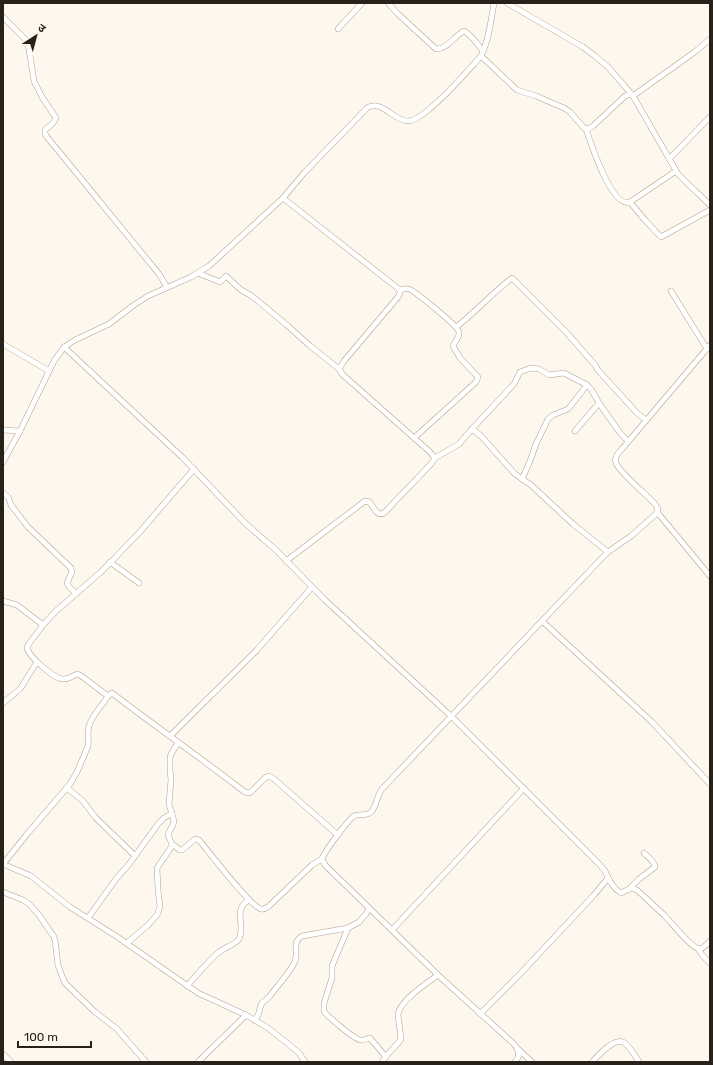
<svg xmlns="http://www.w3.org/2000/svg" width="713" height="1065" viewBox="0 0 713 1065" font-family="Rubik,'Noto Sans Devanagari',sans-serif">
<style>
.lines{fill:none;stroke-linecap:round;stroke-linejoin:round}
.street-casing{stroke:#b1a08b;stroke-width:6}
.street{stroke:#fff;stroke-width:5}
</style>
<rect width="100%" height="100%" fill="#fef7ee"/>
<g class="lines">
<defs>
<g id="street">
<path d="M388 3 398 14 436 49C448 49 454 36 464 31 472 35 477 44 483 51"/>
<polyline points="507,3 583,47 595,56 608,67 622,83 633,96 678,174 686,182 710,205"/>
<polyline points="3,17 25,39 28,43 34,81 42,97 56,118 53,123 45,130 45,134 47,137 159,274 167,287"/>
<polyline points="338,29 362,3"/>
<polyline points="481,56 517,90 536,96 564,108 570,112 584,128 588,129 593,126 625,96 631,94"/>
<polyline points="633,96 696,51 710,39"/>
<path d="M586 129C591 143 611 208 630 202L676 171"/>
<polyline points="669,159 710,117"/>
<path d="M283 198 400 290V293L398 297 344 361 339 369 343 375 430 452 435 458 431 464 384 513C376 517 374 506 369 502L365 501 286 561"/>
<polyline points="630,202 644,219 661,237 710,210"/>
<polyline points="198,273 220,282 226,276 241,290 252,296 288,326 309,345 339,369"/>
<path d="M400 290C403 289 406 288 409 289 416 292 458 326 459 332 460 337 455 341 453 346L460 358 478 377 476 382 414 438"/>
<polyline points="671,291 707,349"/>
<path d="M456 327C476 312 492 293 512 278L566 332 596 366 597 369 637 413 646 420"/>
<polyline points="3,344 49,371"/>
<path d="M64 347 182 457 246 524 276 550 325 600 452 717 596 861C599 864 602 867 605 871 609 879 612 888 621 893L631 888 637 890C646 898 655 907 664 915 671 922 692 949 700 949 704 948 707 944 710 941"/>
<polyline points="3,430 20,431"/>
<polyline points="471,430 514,384 520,372 528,369 532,368 539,369 549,375 564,373 587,385 591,389 599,403 608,416 621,434 628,441"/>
<polyline points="575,431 599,403"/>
<polyline points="435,458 459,444 471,430 475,431 481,436 515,474 531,485 573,524 608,552"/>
<path d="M3 462 20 431 54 361 64 347 75 340 109 324 134 305 148 296 191 277 209 266 283 198 304 173 367 108C381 99 394 121 408 121 415 121 422 115 427 111 448 94 463 76 481 56 489 40 491 20 494 3"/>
<polyline points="522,479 530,461 536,444 548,419 553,415 566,410 569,408 587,385"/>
<polyline points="3,493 8,497 9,499 11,505 28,527 71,568 72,572 67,583 69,587 76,593"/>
<polyline points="657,512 710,576"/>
<polyline points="110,562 139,583"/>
<polyline points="3,601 17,605 43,625"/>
<polyline points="542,621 652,722 710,784"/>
<path d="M108 696 80 675 77 674C72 676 68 680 62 679 54 678 29 657 27 648L28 645 43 625 56 611 102 571 138 534 194 469"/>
<polyline points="3,703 20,689 37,662"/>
<polyline points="170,736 256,651 312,587"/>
<polyline points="67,788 83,801 95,817 134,855"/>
<path d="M172 844 180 850H182L195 839 199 840C209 852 250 906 261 909 264 910 266 908 269 906L312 865 322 859"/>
<path d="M3 864 28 833 70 784 77 772 88 746C89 739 87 733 89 726 92 715 102 706 108 696L112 693 133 709 201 759 245 792 249 793 251 792 266 777 269 776 274 779 338 835"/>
<polyline points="3,864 31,876 70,907 116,936 198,993 246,1015 268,1028 287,1043 299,1053 305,1062"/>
<path d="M629 889 639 879 655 867C655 862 648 857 644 853"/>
<polyline points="3,892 23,900 28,903 39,915 54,937 55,940 58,965 62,976 65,983 95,1012 117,1029 146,1062"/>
<polyline points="88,918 116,879 130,863 158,824 164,818 172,813"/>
<path d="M348 928 332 966V978L324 1003V1011C327 1016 355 1040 361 1040 364 1041 367 1038 370 1038L386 1057"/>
<polyline points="392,930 524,788"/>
<polyline points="127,943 148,925 157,915 159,910 160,906 158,890 157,868 172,846 172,844 168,835 170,830 173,825 174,821 169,804 171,780 170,769 170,758 171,754 178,743"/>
<polyline points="698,948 702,955 710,963"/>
<path d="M187 986C197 975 207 962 219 952 224 948 236 944 239 939 246 924 232 910 249 900"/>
<polyline points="480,1014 520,974 594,895 608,878"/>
<path d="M254 1020C261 1016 258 1009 262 1003 264 1001 267 999 269 997 275 989 292 970 295 961 299 951 291 943 302 936L348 928 359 922 366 914 369 908"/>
<polyline points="518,1049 532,1062"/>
<polyline points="3,1054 11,1062"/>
<polyline points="198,1062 246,1015"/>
<path d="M382 1062 388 1054 399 1042 401 1039 398 1015C399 1001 427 983 438 975"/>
<path d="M515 1062C521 1056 519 1050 514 1044L438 975 325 865 322 859C324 852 348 820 354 816 359 813 366 817 371 812 377 806 376 797 382 789L601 559 608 552 631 536 656 514 658 509 655 504C647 495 619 472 616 463 614 457 618 453 622 449L710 345"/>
<path d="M592 1062C598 1056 613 1038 623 1042 630 1046 635 1056 639 1062"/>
</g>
</defs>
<use href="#street" class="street-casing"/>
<use href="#street" class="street"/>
</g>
<rect width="713" height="1065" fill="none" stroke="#282119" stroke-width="8"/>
<g transform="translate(36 36) rotate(36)" stroke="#fef7ee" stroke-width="3" paint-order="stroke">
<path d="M0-3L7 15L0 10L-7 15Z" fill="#282119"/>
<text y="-6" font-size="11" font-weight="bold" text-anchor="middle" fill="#282119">उ</text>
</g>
<path d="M18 1041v6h73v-6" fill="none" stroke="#282119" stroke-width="2"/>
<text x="24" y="1041" font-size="12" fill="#282119" stroke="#fef7ee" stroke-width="3" paint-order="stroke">100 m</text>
</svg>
